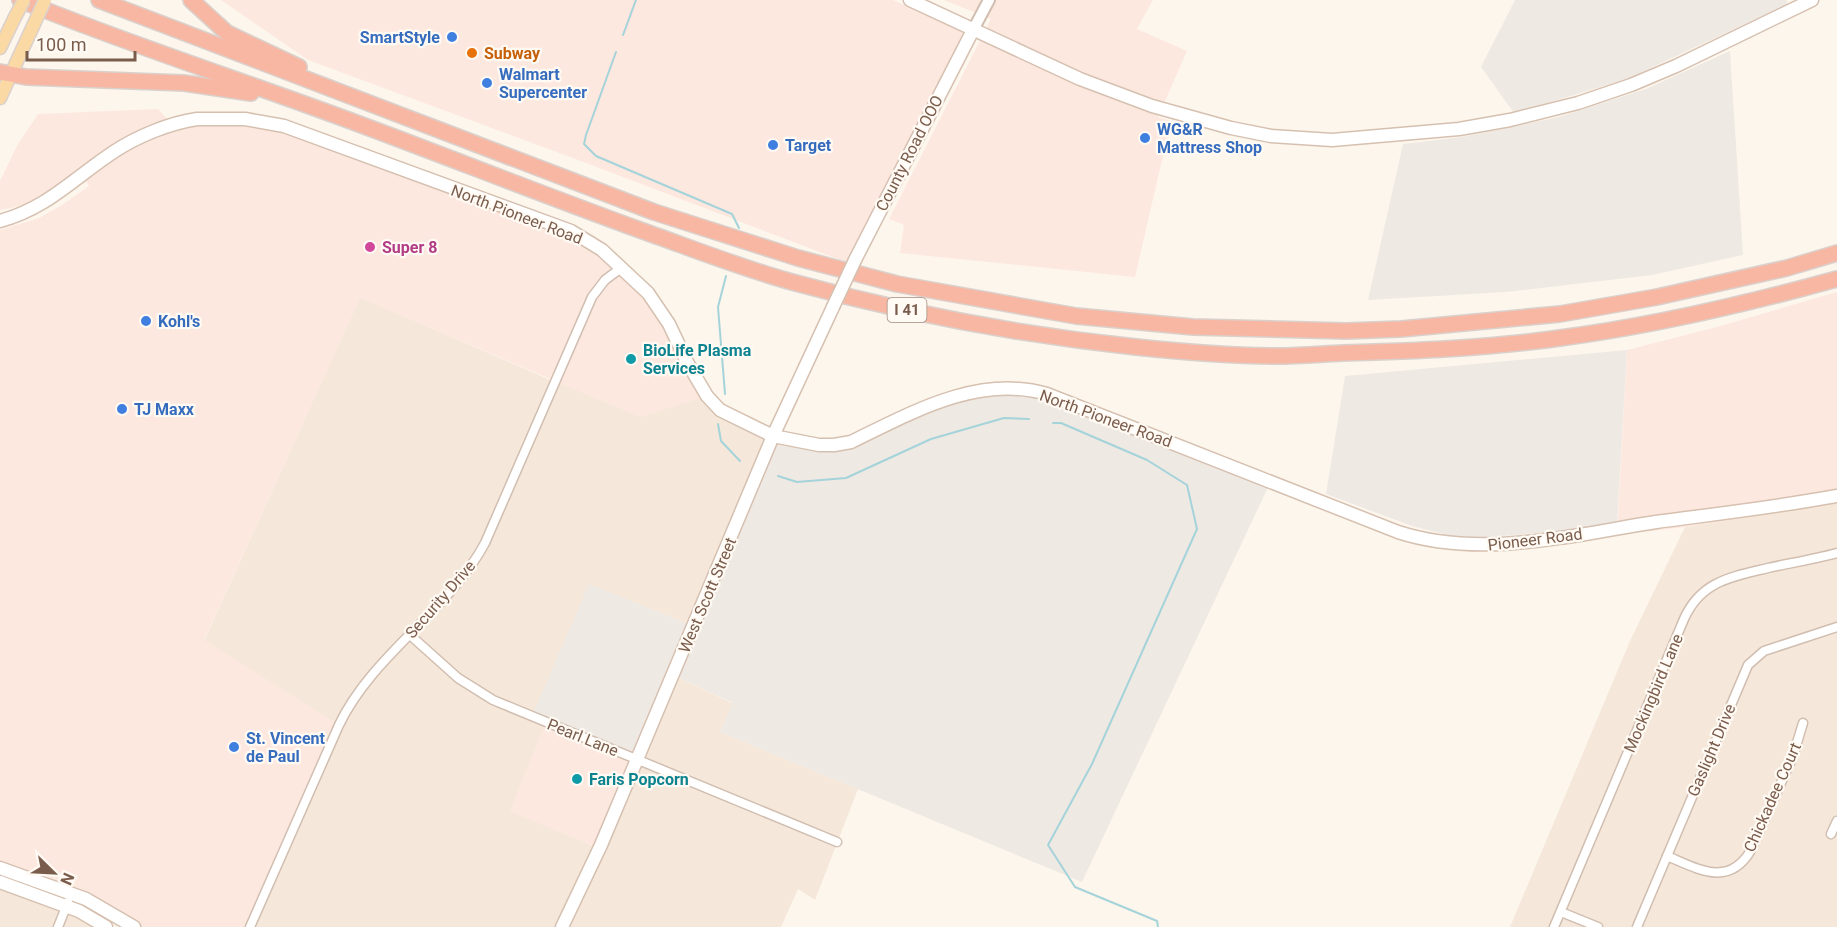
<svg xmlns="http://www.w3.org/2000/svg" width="1837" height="927" viewBox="0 0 1837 927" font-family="Roboto,sans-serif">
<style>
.residential{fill:#f5e8da}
.commercial{fill:#fde8e0}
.industrial{fill:#efe9e4}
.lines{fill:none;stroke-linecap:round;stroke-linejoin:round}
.stream{stroke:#a5d3da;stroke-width:2}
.minor-casing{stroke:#d1beb0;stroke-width:11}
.tertiary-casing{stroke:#d1beb0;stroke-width:14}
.secondary-casing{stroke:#d6c0b0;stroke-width:15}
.primary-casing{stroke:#dad1cd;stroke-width:15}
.motorway-casing{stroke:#dad1cd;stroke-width:18}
.minor{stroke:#fff;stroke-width:8}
.tertiary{stroke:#fff;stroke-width:10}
.secondary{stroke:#fff;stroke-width:12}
.primary{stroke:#fbd9a5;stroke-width:12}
.motorway{stroke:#f7b7a3;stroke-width:15}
.secondary-bridge-casing{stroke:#d6c0b0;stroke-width:15;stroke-linecap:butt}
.primary-bridge-casing{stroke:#dad1cd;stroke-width:15;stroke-linecap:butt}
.secondary-bridge{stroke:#fff;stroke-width:12}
.primary-bridge{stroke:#fbd9a5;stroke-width:12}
.shop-dot{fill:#3f7fe0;stroke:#fffaf3;stroke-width:2}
.food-dot{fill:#e8710a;stroke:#fffaf3;stroke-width:2}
.hotel-dot{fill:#d1479c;stroke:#fffaf3;stroke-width:2}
.culture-dot{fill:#0f9aa8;stroke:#fffaf3;stroke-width:2}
.labels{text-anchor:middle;stroke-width:4.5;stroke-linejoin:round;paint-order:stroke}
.shield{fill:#fffaf3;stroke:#a28b7f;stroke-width:1.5}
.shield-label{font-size:15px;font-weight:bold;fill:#7a5c4d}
.shop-label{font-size:16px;font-weight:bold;fill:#366cbe;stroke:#fffaf3;text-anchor:start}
.food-label{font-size:16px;font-weight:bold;fill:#c56008;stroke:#fffaf3;text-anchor:start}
.street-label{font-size:16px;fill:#7a5c4d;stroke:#fffaf3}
.hotel-label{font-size:16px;font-weight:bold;fill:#b23c85;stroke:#fffaf3;text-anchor:start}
.culture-label{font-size:16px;font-weight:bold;fill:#0d838f;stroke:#fffaf3;text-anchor:start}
</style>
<rect width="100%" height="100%" fill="#fdf6ec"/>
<g class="residential">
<polygon points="360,297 555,382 707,396 773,436 688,624 589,585 669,673 734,704 720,732 858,789 815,900 798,889 781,927 569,927 581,890 562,927 251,927 204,641"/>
<polygon points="1837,503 1837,927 1510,927 1630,641 1685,527"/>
<polygon points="0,882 106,927 0,927"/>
</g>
<g class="commercial">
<polygon points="221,0 893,0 965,32 846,262 573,158 308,60"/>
<polygon points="944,0 1153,0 1137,29 1187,51 1158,117 1171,121 1135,277 900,253 904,225 889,219 991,19"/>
<polygon points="158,109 173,125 245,119 571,231 640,284 707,396 640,417 360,298 204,640 339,725 251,927 134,927 88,895 0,862 0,230 39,218 62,205 89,186 81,173 30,204 0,210 0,181 18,144 38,114"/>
<polygon points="1837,292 1837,503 1685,527 1617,535 1627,350 1717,327"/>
<polygon points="546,722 637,759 598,848 510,811"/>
</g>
<g class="industrial">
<polygon points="1515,0 1786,0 1788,4 1627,79 1514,113 1481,67"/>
<polygon points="1730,51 1743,255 1652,275 1506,292 1368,300 1403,144 1462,137 1559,117 1646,89"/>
<polygon points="1627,350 1617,524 1575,530 1463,539 1412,526 1326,494 1345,376"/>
<polygon points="1018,388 1271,481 1082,882 720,732 733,703 669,673 637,759 532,716 589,584 688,624 773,436 834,445 944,400"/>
</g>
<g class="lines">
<g class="stream">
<polyline points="623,35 636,0"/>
<polyline points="616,52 586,135 584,144 596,156 732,214 739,228"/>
<polyline points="725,394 718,307 726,276"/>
<polyline points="1053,423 1061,423 1147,460 1187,485 1197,529 1092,764 1048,845 1075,887 1157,921 1158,927"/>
<polyline points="718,424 721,441 740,461"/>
<polyline points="778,476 797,482 846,478 931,439 1004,418 1029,419"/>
</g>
<defs>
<g id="minor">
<polyline points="410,635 458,678 493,700 837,842"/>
<polyline points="1831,834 1837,821"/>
<path d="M1667 856C1698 869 1729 888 1751 850L1793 756 1803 723"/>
<polyline points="1561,912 1598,927"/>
<polyline points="58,927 68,902"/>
<path d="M250 927 339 725C373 654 448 612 485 543L592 297 605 280 621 268"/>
<path d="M1554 927 1684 619C1701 581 1731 577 1768 568 1791 563 1814 559 1837 553"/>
<polyline points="1637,927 1748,665 1764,651 1837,627"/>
</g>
<polyline id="tertiary" points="973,30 989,0"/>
<g id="secondary">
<polyline points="910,0 1080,79 1152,106 1231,128 1271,136 1332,140 1459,129 1510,120 1578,103 1631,85 1676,66 1812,0"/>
<path d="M0 221C48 208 75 177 115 151 138 136 170 123 197 119H245L284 126 571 231 602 250 648 293 669 324 687 362 707 396 720 410 773 436 819 445H834L851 442C911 413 978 374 1047 394L1398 532C1481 559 1572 535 1656 522 1716 514 1777 507 1837 496"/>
<polyline points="855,260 973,30"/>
<polyline points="0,868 86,899 134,927"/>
<polyline points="0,882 79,911 106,927"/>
<polyline points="562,927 601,845 773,436 833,307"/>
</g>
<g id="primary">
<polyline points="0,48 15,17"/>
<polyline points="0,98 34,24"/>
</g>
<g id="motorway">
<path d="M20 0C137 48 257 85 375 130 463 163 552 198 640 230 691 248 741 268 792 282 905 313 1020 335 1136 347 1183 352 1230 356 1277 356 1299 356 1321 354 1343 353 1416 351 1488 348 1560 338 1653 326 1746 304 1837 279"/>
<polyline points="99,0 654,212 798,258 897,284 1076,316 1193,327 1346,331 1401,329 1560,314 1657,297 1787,268 1837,253"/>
<polyline points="191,0 227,33 299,67"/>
<polyline points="0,72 26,77 184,83 251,93"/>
</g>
</defs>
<use href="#minor" class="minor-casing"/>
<use href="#tertiary" class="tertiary-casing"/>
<use href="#secondary" class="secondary-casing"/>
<use href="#primary" class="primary-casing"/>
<use href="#motorway" class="motorway-casing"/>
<use href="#minor" class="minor"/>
<use href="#tertiary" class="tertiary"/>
<use href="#secondary" class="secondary"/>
<use href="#primary" class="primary"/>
<use href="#motorway" class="motorway"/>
<defs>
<polyline id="secondary-bridge" points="833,307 855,260"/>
<g id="primary-bridge">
<polyline points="15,17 24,0"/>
<polyline points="34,24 45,0"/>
</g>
</defs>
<use href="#secondary-bridge" class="secondary-bridge-casing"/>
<use href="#primary-bridge" class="primary-bridge-casing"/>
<use href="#secondary-bridge" class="secondary-bridge"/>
<use href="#primary-bridge" class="primary-bridge"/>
</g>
<g class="shop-dot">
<circle cx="452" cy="37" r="6"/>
<circle cx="487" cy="83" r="6"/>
<circle cx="1145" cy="138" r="6"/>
<circle cx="773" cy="145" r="6"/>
<circle cx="146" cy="321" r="6"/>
<circle cx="122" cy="409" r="6"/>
<circle cx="234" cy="747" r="6"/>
</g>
<circle class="food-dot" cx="472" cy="53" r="6"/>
<circle class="hotel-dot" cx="370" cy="247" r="6"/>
<g class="culture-dot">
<circle cx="631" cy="359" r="6"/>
<circle cx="577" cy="779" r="6"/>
</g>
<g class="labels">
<rect class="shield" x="887.5" y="298" width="39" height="24" rx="4.5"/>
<g class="shield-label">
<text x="907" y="315">I 41</text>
</g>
<g class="shop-label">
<text x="440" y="43" text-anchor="end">SmartStyle</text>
<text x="499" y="80">Walmart<tspan x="499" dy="18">Supercenter</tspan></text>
<text x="1157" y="135">WG&amp;R<tspan x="1157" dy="18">Mattress Shop</tspan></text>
<text x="785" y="151">Target</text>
<text x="158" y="327">Kohl's</text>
<text x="134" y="415">TJ Maxx</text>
<text x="246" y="744">St. Vincent<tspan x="246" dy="18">de Paul</tspan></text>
</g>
<g class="food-label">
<text x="484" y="59">Subway</text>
</g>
<g class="street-label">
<text transform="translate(909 153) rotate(-63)" y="6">County Road OOO</text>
<text transform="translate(517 214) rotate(21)" y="6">North Pioneer Road</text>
<text transform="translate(1106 418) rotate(20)" y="6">North Pioneer Road</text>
<text transform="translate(1535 539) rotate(-7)" y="6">Pioneer Road</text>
<text transform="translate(707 595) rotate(-67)" y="6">West Scott Street</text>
<text transform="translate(440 599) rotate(-49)" y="6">Security Drive</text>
<text transform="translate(1653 693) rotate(-67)" y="6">Mockingbird Lane</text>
<text transform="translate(583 737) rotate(22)" y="6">Pearl Lane</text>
<text transform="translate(1711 750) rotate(-67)" y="6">Gaslight Drive</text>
<text transform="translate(1772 797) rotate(-66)" y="6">Chickadee Court</text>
</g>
<g class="hotel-label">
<text x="382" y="253">Super 8</text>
</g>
<g class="culture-label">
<text x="643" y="356">BioLife Plasma<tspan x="643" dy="18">Services</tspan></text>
<text x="589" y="785">Faris Popcorn</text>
</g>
</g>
<g transform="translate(54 873) rotate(114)" stroke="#fffaf3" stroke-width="4.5" paint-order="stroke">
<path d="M0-4.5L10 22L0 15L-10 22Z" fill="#7a5c4d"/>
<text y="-9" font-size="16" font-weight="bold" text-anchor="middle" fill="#7a5c4d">N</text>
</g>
<path d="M27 51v9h108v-9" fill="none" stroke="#7a5c4d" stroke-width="3"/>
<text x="36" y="51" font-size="18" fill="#7a5c4d" stroke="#fffaf3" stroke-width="4.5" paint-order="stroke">100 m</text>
</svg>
